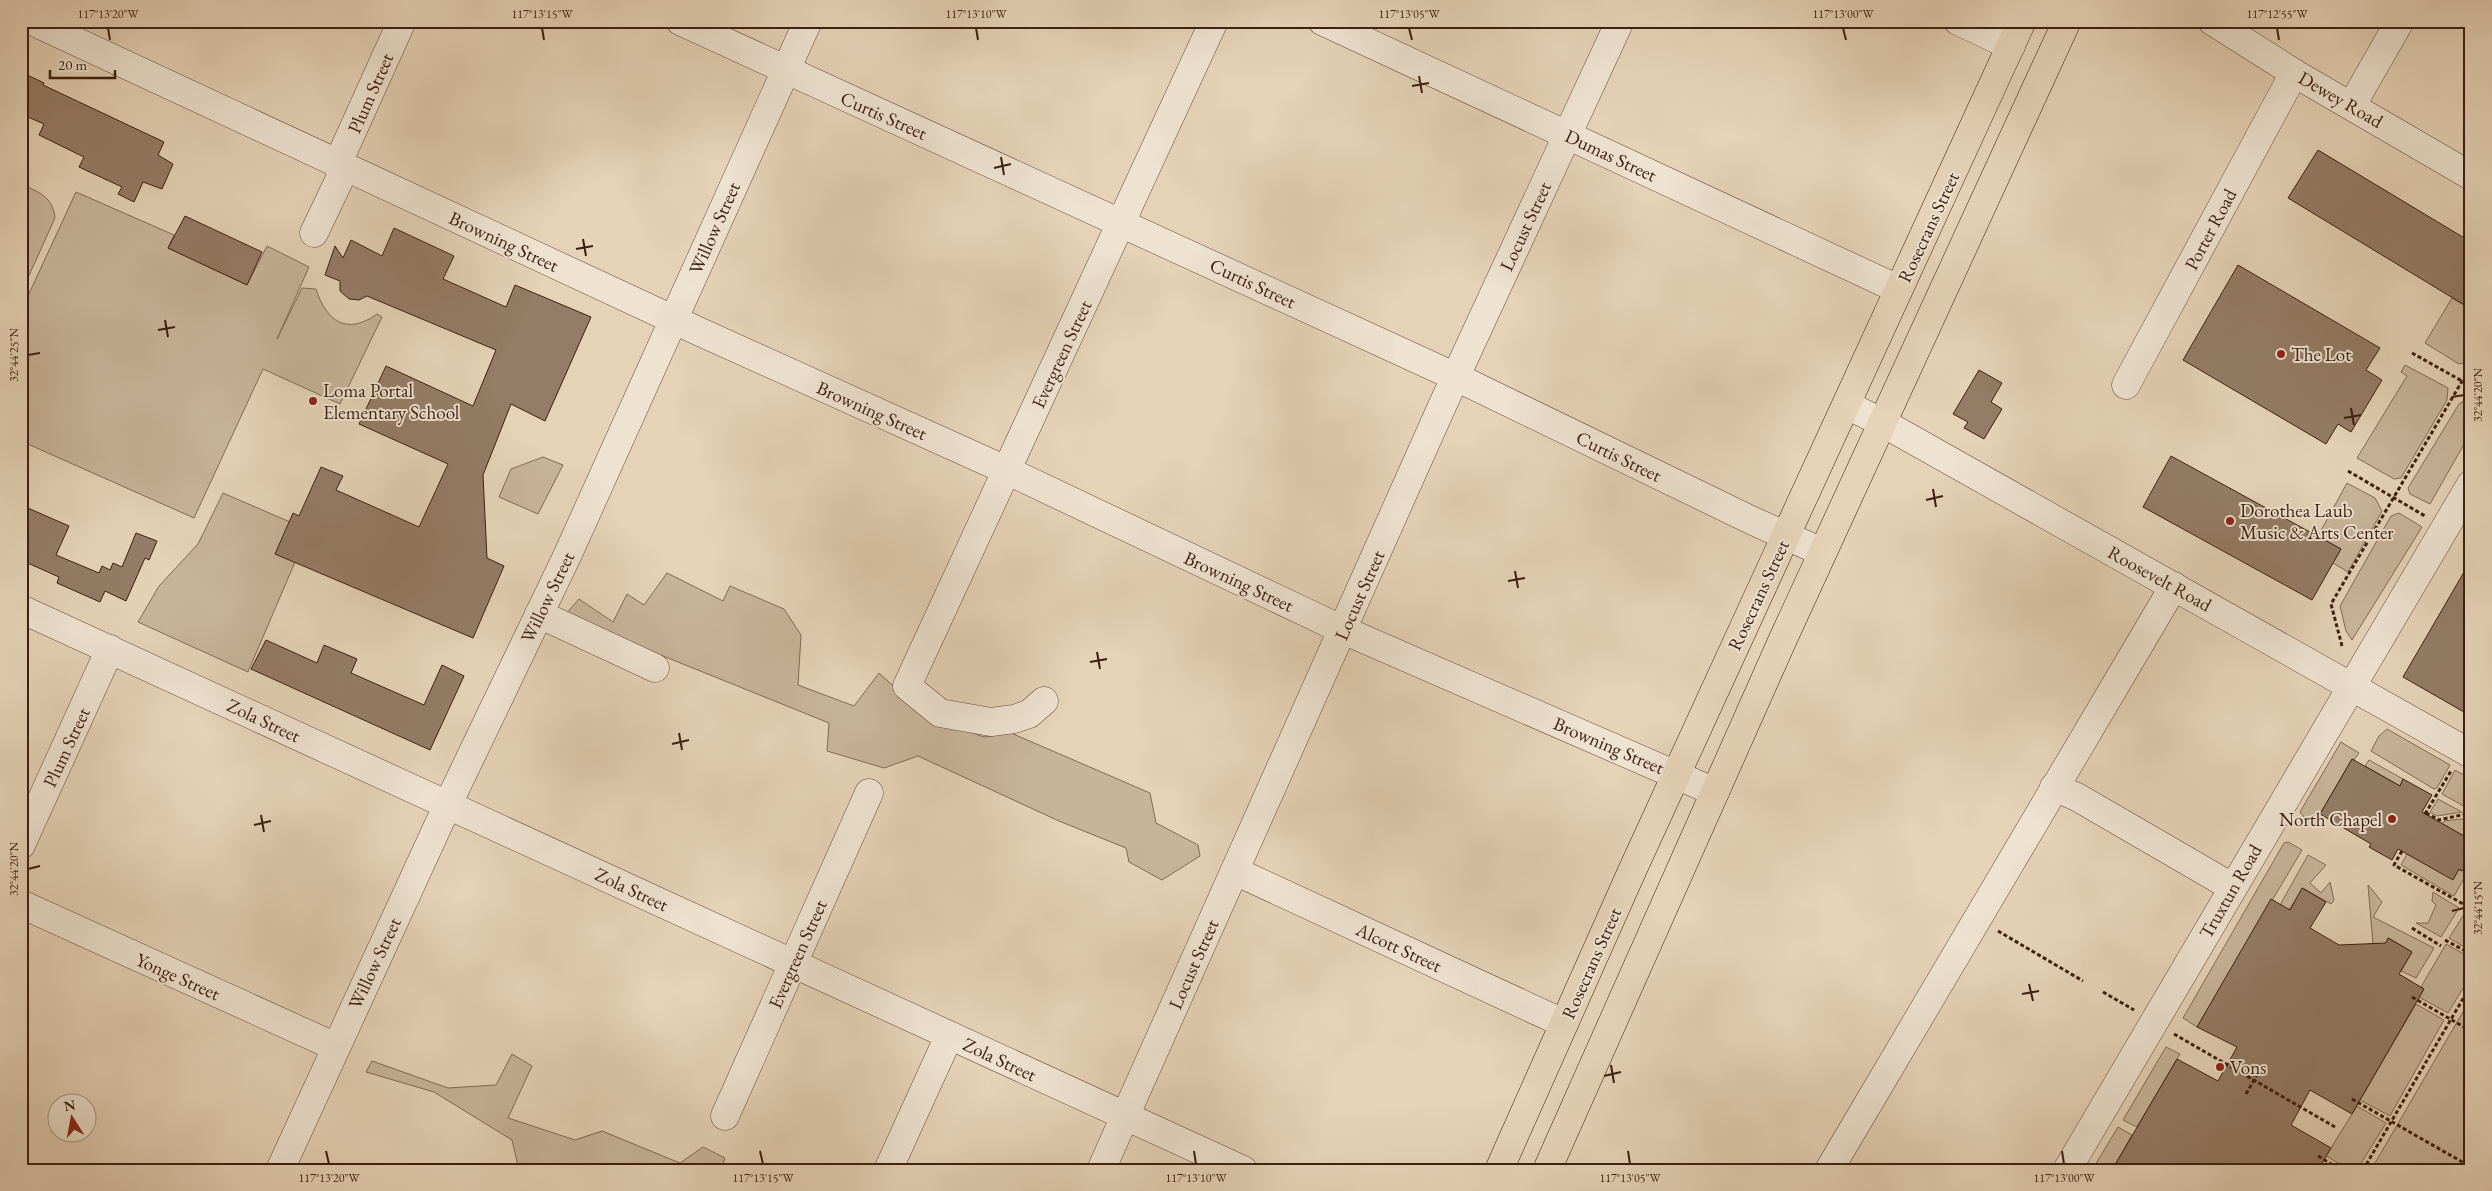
<svg xmlns="http://www.w3.org/2000/svg" width="2492" height="1191" viewBox="0 0 2492 1191" font-family="'EB Garamond',serif">
<style>
.green{fill:#c8b49a;stroke:#826a54}
.building{fill:#947c66;stroke:#3d1f0f}
.lines{fill:none;stroke-linecap:round;stroke-linejoin:round}
.minor-casing{stroke:#674c39;stroke-width:29}
.major-casing{stroke:#3d1f0f;stroke-width:29}
.path{stroke:#3d1f0f;stroke-width:3;stroke-dasharray:4 2.5;stroke-linecap:butt}
.minor{stroke:#eee2d0;stroke-width:28}
.major{stroke:#e5d2b7;stroke-width:28}
.ticks{fill:none;stroke:#3d1f0f;stroke-width:2}
.poi-dot{fill:#8f2418;stroke:#eee2d0;stroke-width:2}
.labels{text-anchor:middle;stroke-width:4;stroke-linejoin:round;paint-order:stroke}
.street-label{font-size:19px;fill:#3d1f0f;stroke:#eee2d0}
.poi-label{font-size:19px;fill:#3d1f0f;stroke:#eee2d0;text-anchor:start}
.neatline{fill:none;stroke:#3d1f0f;stroke-width:2}
.ticks-label{font-size:12px;text-anchor:middle;fill:#3d1f0f}
</style>
<rect width="100%" height="100%" fill="#e5d2b7"/>
<filter id="stains"><feTurbulence type="fractalNoise" baseFrequency=".004" numOctaves="4"/><feColorMatrix values="0 0 0 0 .2 0 0 0 0 .09 0 0 0 0 .02 0 0 0 .5 -.17"/></filter>
<radialGradient id="worn" r=".72"><stop offset=".6" stop-color="#630" stop-opacity="0"/><stop offset="1" stop-color="#630" stop-opacity=".3"/></radialGradient>
<g class="green">
<path d="M21 184C39 192 53 197 55 218L21 293Z"/>
<path d="M76 192 174 235 168 248 247 285 267 246 309 267 277 339 302 288 316 289C326 321 347 336 377 314L382 317 340 404 263 369 194 518 21 441V311Z"/>
<polygon points="2452,298 2471,309 2470,362 2459,364 2425,343"/>
<polygon points="2405,365 2448,388 2447,400 2401,478 2394,479 2357,458 2407,376 2401,372"/>
<polygon points="2467,399 2471,401 2471,432 2430,504 2410,494 2408,488 2459,404"/>
<polygon points="543,457 563,465 538,514 499,497 511,469"/>
<polygon points="2347,483 2375,498 2382,511 2348,572 2333,563 2341,549 2318,536"/>
<polygon points="223,493 290,522 295,562 248,672 138,622 159,586 198,544"/>
<polygon points="2399,513 2422,527 2352,640 2346,631 2340,606 2391,516"/>
<polygon points="667,573 723,601 730,586 784,609 801,635 798,685 854,706 879,673 927,716 984,737 1011,733 1150,793 1156,823 1198,845 1200,856 1162,880 1129,862 1126,848 1059,821 918,756 884,768 827,751 829,723 564,616 579,599 613,622 627,594 644,605"/>
<polygon points="2387,729 2450,765 2437,788 2434,789 2371,751 2379,736"/>
<polygon points="2341,742 2359,753 2354,760 2352,759 2319,816 2321,818 2317,825 2304,817 2300,812"/>
<polygon points="2369,760 2403,779 2400,786 2365,766"/>
<polygon points="2455,770 2471,779 2471,810 2442,794"/>
<polygon points="2438,799 2462,812 2437,816 2430,812"/>
<polygon points="2470,818 2471,840 2442,824 2444,821"/>
<polygon points="2288,842 2302,850 2197,1027 2183,1018 2284,843"/>
<polygon points="2407,854 2462,871 2464,869 2471,875 2467,882 2463,880 2454,896 2401,865"/>
<polygon points="2308,855 2326,865 2310,883 2321,893 2330,882 2334,900 2331,904 2303,888 2289,910 2280,905"/>
<polygon points="2368,885 2382,902 2373,917 2434,948 2416,978 2401,971 2412,952 2389,938 2383,948 2373,944"/>
<polygon points="2433,892 2459,908 2441,937 2416,923 2428,923 2436,905 2432,901"/>
<polygon points="2471,903 2471,951 2449,938"/>
<polygon points="2446,944 2471,958 2471,975 2448,1013 2419,997 2424,989 2421,987"/>
<polygon points="2471,998 2471,1170 2371,1170"/>
<polygon points="2416,1004 2444,1020 2390,1116 2360,1100"/>
<polygon points="2166,1047 2180,1054 2137,1127 2123,1120"/>
<polygon points="512,1054 532,1066 508,1118 575,1140 602,1131 680,1163 703,1147 725,1158 721,1170 519,1170 512,1140 434,1092 366,1072 372,1061 448,1088 496,1085"/>
<polygon points="2357,1106 2386,1123 2357,1170 2350,1170 2326,1156"/>
<polygon points="2118,1127 2132,1135 2112,1170 2092,1170"/>
</g>
<g class="building">
<polygon points="21,72 44,83 43,85 164,142 158,155 173,164 162,189 143,182 134,202 118,194 122,187 79,167 84,157 39,135 44,124 21,114"/>
<polygon points="2318,150 2471,242 2471,309 2288,198"/>
<polygon points="185,216 262,252 247,285 168,248"/>
<polygon points="394,228 454,256 443,279 506,307 515,285 591,317 545,421 511,404 483,475 487,558 504,566 473,638 275,554 293,513 299,516 321,467 343,476 336,490 419,527 448,464 359,424 386,366 473,406 496,350 367,296 359,300 349,299 340,291 340,281 325,275 335,246 343,258 351,240 382,256"/>
<polygon points="2238,265 2380,348 2366,370 2382,380 2351,432 2338,424 2326,444 2183,360"/>
<polygon points="1979,370 2002,383 1991,402 2002,409 1984,439 1964,428 1968,422 1953,414"/>
<polygon points="2171,456 2341,549 2312,600 2143,507"/>
<polygon points="21,505 69,526 56,555 99,573 102,566 110,570 113,563 122,567 136,533 157,541 149,560 145,558 126,601 105,591 100,602 57,583 59,577 21,560"/>
<polygon points="2471,560 2471,716 2403,677"/>
<polygon points="266,640 317,663 324,645 357,659 351,673 424,705 442,665 464,676 430,750 251,669"/>
<polygon points="2352,759 2400,786 2403,779 2432,795 2422,812 2471,840 2471,856 2462,871 2459,869 2453,880 2398,849 2392,860 2369,847 2371,844 2320,814"/>
<polygon points="2302,888 2326,902 2310,928 2339,945 2386,943 2388,938 2412,952 2399,974 2424,989 2352,1114 2310,1090 2291,1125 2331,1148 2318,1170 2112,1170 2177,1059 2218,1081 2237,1047 2197,1027 2271,899 2290,910"/>
</g>
<g class="lines">
<defs>
<g id="minor">
<polyline points="32,21 698,331 1008,471 1343,630 1715,792"/>
<polyline points="680,21 1456,377 1753,521 1822,552"/>
<polyline points="1322,21 1898,289"/>
<polyline points="1958,21 2011,46"/>
<polyline points="2212,21 2294,73 2471,176"/>
<polyline points="2352,105 2400,21"/>
<polyline points="337,165 402,21"/>
<polyline points="314,233 345,168"/>
<polyline points="2126,385 2294,73"/>
<polyline points="1847,405 1883,423 2471,754"/>
<polyline points="21,609 1243,1170"/>
<polyline points="539,614 655,668"/>
<polyline points="1044,701 1029,714 1014,719 991,722 940,713 907,686 1214,21"/>
<polyline points="2054,787 2077,797 2232,887"/>
<polyline points="21,845 110,649"/>
<polyline points="1235,871 1563,1023"/>
<polyline points="21,904 336,1047"/>
<polyline points="725,1116 869,793"/>
<polyline points="280,1170 448,804 568,554 808,21"/>
<polyline points="888,1170 949,1036"/>
<polyline points="1101,1170 1443,404 1620,21"/>
<polyline points="1829,1170 2174,586"/>
<polyline points="2067,1170 2471,484"/>
</g>
<g id="major">
<polyline points="1499,1170 1632,871 2022,21"/>
<polyline points="1547,1170 1783,639 2067,21"/>
</g>
</defs>
<use href="#minor" class="minor-casing"/>
<use href="#major" class="major-casing"/>
<g class="path">
<polyline points="2412,353 2471,386"/>
<polyline points="2348,471 2425,516"/>
<polyline points="2342,646 2331,604 2471,366"/>
<polyline points="2426,813 2439,820 2470,813"/>
<polyline points="2425,814 2451,771"/>
<polyline points="2402,851 2394,865 2465,905"/>
<polyline points="2467,863 2471,865"/>
<polyline points="2412,928 2441,946"/>
<polyline points="1998,931 2083,981"/>
<polyline points="2445,940 2471,954"/>
<polyline points="2103,992 2134,1010"/>
<polyline points="2412,997 2471,1031"/>
<polyline points="2174,1034 2335,1127"/>
<polyline points="2246,1094 2262,1066"/>
<polyline points="2352,1099 2471,1167"/>
<polyline points="2318,1156 2341,1170"/>
<polyline points="2363,1170 2471,985"/>
</g>
<use href="#minor" class="minor"/>
<use href="#major" class="major"/>
</g>
<path class="ticks" d="M108 28 110 40M542 28 544 40M976 28 978 40M1409 28 1412 40M1843 28 1846 40M2277 28 2279 40M1419 76 1422 93M1412 86 1429 83M1001 157 1004 175M994 168 1011 164M583 239 586 256M576 249 593 246M165 320 168 337M158 330 175 327M28 355 40 353M2452 397 2464 395M2351 408 2354 425M2344 418 2361 415M1933 489 1936 507M1926 500 1943 496M1515 571 1518 588M1508 581 1525 578M1097 652 1100 669M1090 662 1107 659M679 733 682 750M672 744 689 740M261 815 264 832M254 825 271 821M28 869 40 866M2452 911 2464 908M2029 984 2033 1001M2022 994 2039 991M1611 1065 1614 1083M1604 1076 1621 1072M326 1151 329 1164M760 1151 763 1164M1194 1151 1196 1164M1628 1151 1630 1164M2062 1151 2064 1164"/>
<g class="poi-dot">
<circle cx="2281" cy="354" r="5"/>
<circle cx="313" cy="401" r="5"/>
<circle cx="2230" cy="521" r="5"/>
<circle cx="2392" cy="819" r="5"/>
<circle cx="2220" cy="1067" r="5"/>
</g>
<g class="labels">
<g class="street-label">
<text transform="translate(370 93) rotate(-66)" y="7">Plum Street</text>
<text transform="translate(2341 99) rotate(30)" y="7">Dewey Road</text>
<text transform="translate(884 115) rotate(24)" y="7">Curtis Street</text>
<text transform="translate(1611 155) rotate(25)" y="7">Dumas Street</text>
<text transform="translate(1525 226) rotate(-65)" y="7">Locust Street</text>
<text transform="translate(1928 227) rotate(-65)" y="7">Rosecrans Street</text>
<text transform="translate(714 228) rotate(-66)" y="7">Willow Street</text>
<text transform="translate(2210 229) rotate(-62)" y="7">Porter Road</text>
<text transform="translate(504 241) rotate(25)" y="7">Browning Street</text>
<text transform="translate(1253 283) rotate(25)" y="7">Curtis Street</text>
<text transform="translate(1061 354) rotate(-65)" y="7">Evergreen Street</text>
<text transform="translate(872 410) rotate(24)" y="7">Browning Street</text>
<text transform="translate(1619 456) rotate(26)" y="7">Curtis Street</text>
<text transform="translate(2160 578) rotate(29)" y="7">Roosevelt Road</text>
<text transform="translate(1239 581) rotate(25)" y="7">Browning Street</text>
<text transform="translate(1359 595) rotate(-66)" y="7">Locust Street</text>
<text transform="translate(1758 595) rotate(-65)" y="7">Rosecrans Street</text>
<text transform="translate(547 597) rotate(-64)" y="7">Willow Street</text>
<text transform="translate(264 720) rotate(25)" y="7">Zola Street</text>
<text transform="translate(1609 745) rotate(23)" y="7">Browning Street</text>
<text transform="translate(66 747) rotate(-65)" y="7">Plum Street</text>
<text transform="translate(632 889) rotate(25)" y="7">Zola Street</text>
<text transform="translate(2230 891) rotate(-60)" y="7">Truxtun Road</text>
<text transform="translate(1399 947) rotate(25)" y="7">Alcott Street</text>
<text transform="translate(797 954) rotate(-66)" y="7">Evergreen Street</text>
<text transform="translate(374 963) rotate(-65)" y="7">Willow Street</text>
<text transform="translate(1591 963) rotate(-66)" y="7">Rosecrans Street</text>
<text transform="translate(1193 964) rotate(-66)" y="7">Locust Street</text>
<text transform="translate(178 976) rotate(24)" y="7">Yonge Street</text>
<text transform="translate(1000 1059) rotate(25)" y="7">Zola Street</text>
</g>
<g class="poi-label">
<text x="2291" y="361">The Lot</text>
<text x="323" y="397">Loma Portal<tspan x="323" dy="22">Elementary School</tspan></text>
<text x="2240" y="517">Dorothea Laub<tspan x="2240" dy="22">Music &amp; Arts Center</tspan></text>
<text x="2382" y="826" text-anchor="end">North Chapel</text>
<text x="2230" y="1074">Vons</text>
</g>
</g>
<rect width="2492" height="1191" fill="none" stroke="#e5d2b7" stroke-width="55"/>
<g transform="translate(72 1118) rotate(349)"><circle r="24" fill="#eee2d0" stroke="#a79483"/>
<path d="M0-4L9 19L0 12L-9 19Z" fill="#8f2418"/>
<text y="-8" font-size="14" font-weight="bold" text-anchor="middle" fill="#3d1f0f">N</text>
</g>
<path d="M50 70v8h65v-8" fill="none" stroke="#3d1f0f" stroke-width="2.5"/>
<text x="58" y="70" font-size="15" fill="#3d1f0f" stroke="#eee2d0" stroke-width="4" paint-order="stroke">20 m</text>
<rect x="28" y="28" width="2436" height="1136" class="neatline"/>
<g class="ticks-label">
<text x="108" y="18">117°13'20"W</text>
<text x="542" y="18">117°13'15"W</text>
<text x="976" y="18">117°13'10"W</text>
<text x="1409" y="18">117°13'05"W</text>
<text x="1843" y="18">117°13'00"W</text>
<text x="2277" y="18">117°12'55"W</text>
<text transform="translate(14 355) rotate(-90)" y="4">32°44'25"N</text>
<text transform="translate(2478 395) rotate(-90)" y="4">32°44'20"N</text>
<text transform="translate(14 869) rotate(-90)" y="4">32°44'20"N</text>
<text transform="translate(2478 908) rotate(-90)" y="4">32°44'15"N</text>
<text x="329" y="1182">117°13'20"W</text>
<text x="763" y="1182">117°13'15"W</text>
<text x="1196" y="1182">117°13'10"W</text>
<text x="1630" y="1182">117°13'05"W</text>
<text x="2064" y="1182">117°13'00"W</text>
</g>
<rect width="100%" height="100%" filter="url(#stains)"/>
<rect width="100%" height="100%" fill="url(#worn)"/>
</svg>
